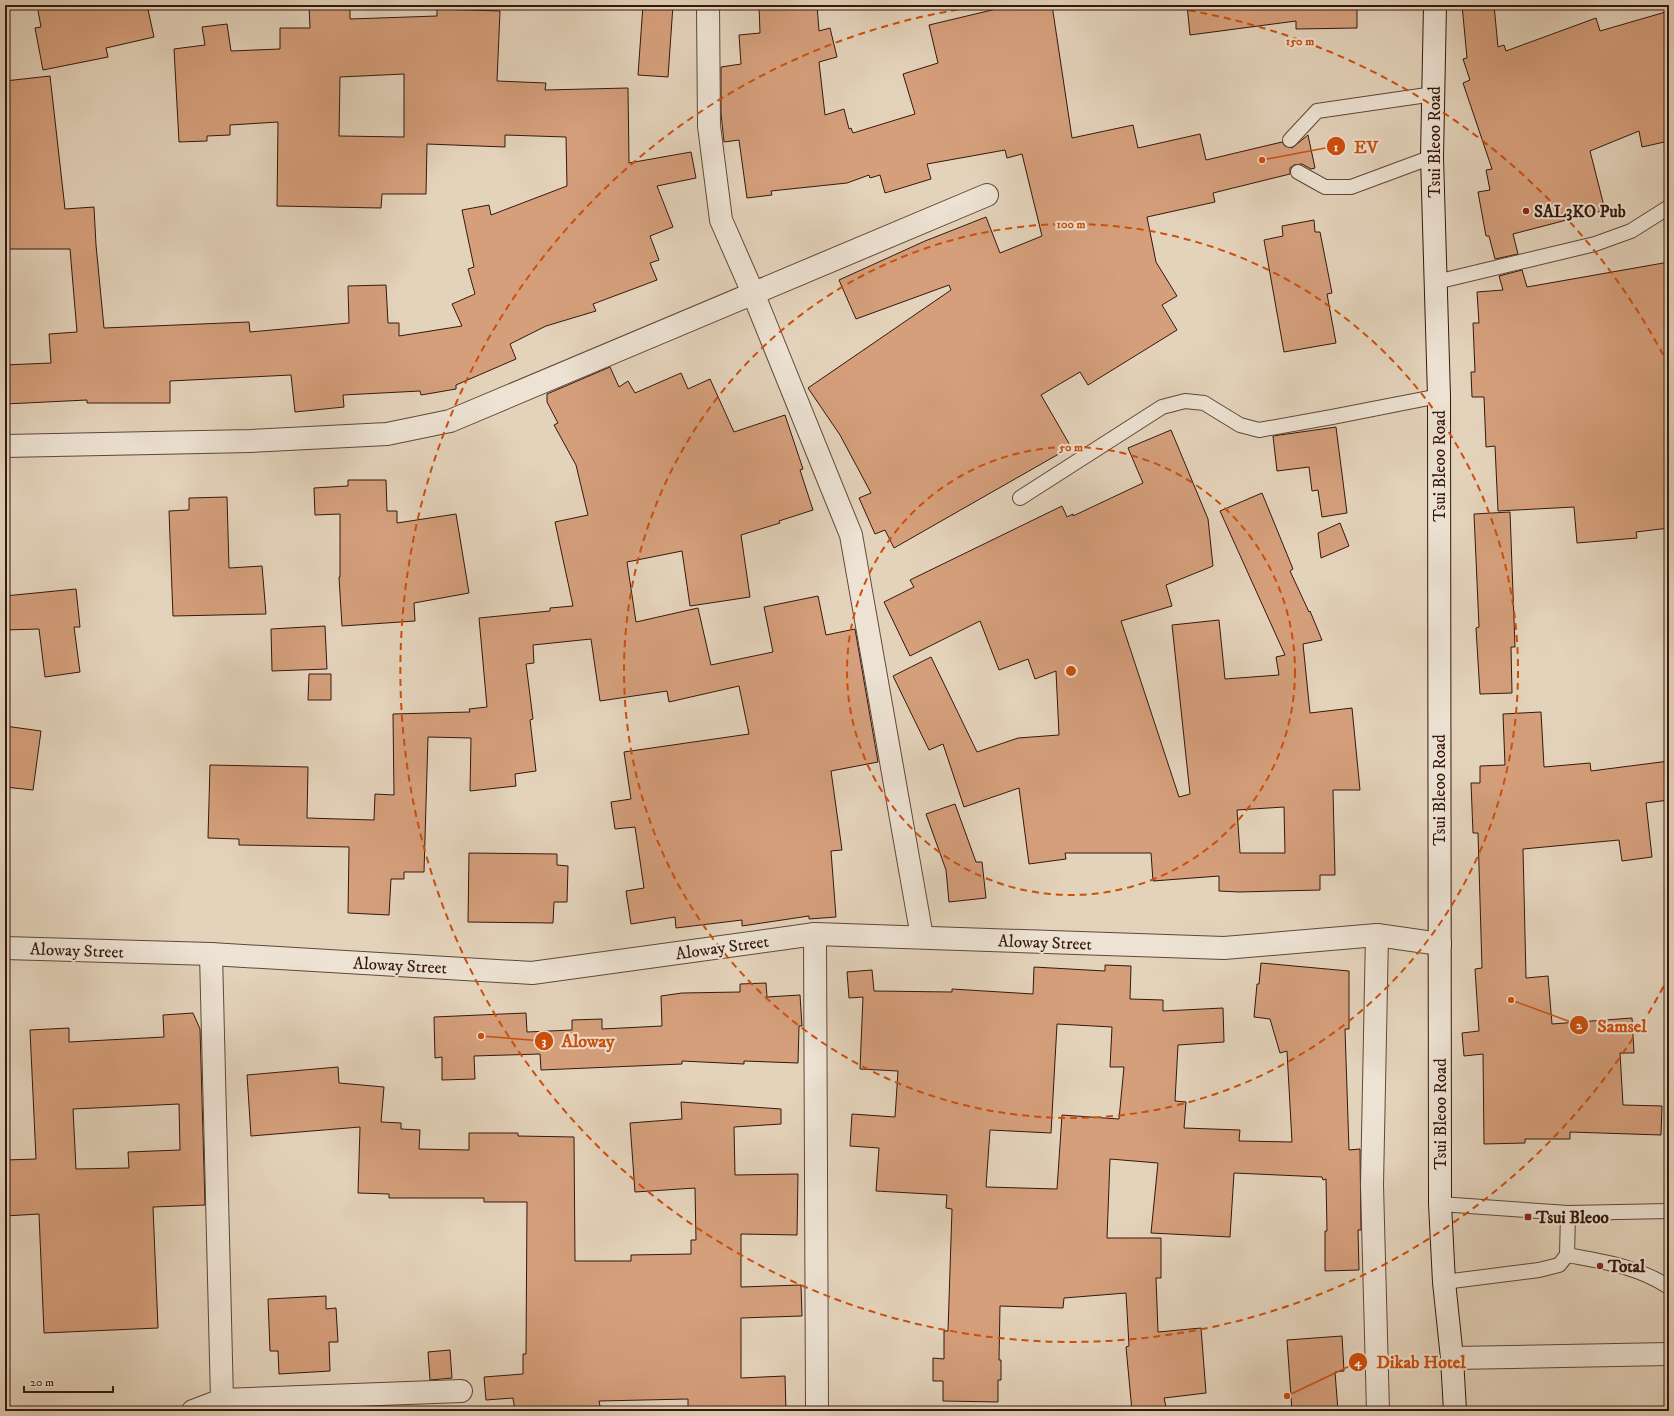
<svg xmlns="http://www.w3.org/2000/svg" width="1674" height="1416" viewBox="0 0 1674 1416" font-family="'IM FELL DW Pica',serif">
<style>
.building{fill:#d59f7c;stroke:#34180c;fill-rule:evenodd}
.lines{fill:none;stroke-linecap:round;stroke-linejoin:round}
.lane-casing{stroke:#604738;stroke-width:16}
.street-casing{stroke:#604738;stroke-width:24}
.secondary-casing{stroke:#34180c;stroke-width:24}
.lane{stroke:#ede2d3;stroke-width:14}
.street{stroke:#ede2d3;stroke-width:22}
.secondary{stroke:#ede2d3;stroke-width:22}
.ring{fill:none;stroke:#cd4f0c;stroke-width:2;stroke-dasharray:7 5}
.poi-dot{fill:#8f2418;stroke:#ede2d3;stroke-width:1.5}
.labels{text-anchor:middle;stroke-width:4;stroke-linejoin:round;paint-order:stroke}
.street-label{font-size:17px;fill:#34180c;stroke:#ede2d3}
.poi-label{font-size:17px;font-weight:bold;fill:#34180c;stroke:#ede2d3;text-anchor:start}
.centre{fill:#cd4f0c;stroke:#ede2d3;stroke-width:2}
.ring-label{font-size:12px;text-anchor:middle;font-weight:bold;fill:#cd4f0c;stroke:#ede2d3;stroke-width:4;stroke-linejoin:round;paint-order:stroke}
.leader{fill:none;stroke:#cd4f0c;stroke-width:1.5}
.callout-dot{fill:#cd4f0c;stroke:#ede2d3;stroke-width:1.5}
.mark-label{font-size:12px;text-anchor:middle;font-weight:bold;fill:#fff}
.callout-label{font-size:18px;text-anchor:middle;font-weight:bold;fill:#cd4f0c;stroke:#ede2d3;stroke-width:4;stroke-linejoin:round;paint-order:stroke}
</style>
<rect width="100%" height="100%" fill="#e4d3bb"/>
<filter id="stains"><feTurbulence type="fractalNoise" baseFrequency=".005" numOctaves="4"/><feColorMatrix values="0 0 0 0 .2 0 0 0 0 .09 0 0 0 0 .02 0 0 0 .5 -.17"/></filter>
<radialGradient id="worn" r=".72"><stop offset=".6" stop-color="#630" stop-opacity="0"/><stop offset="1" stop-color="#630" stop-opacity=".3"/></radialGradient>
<g class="building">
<polygon points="37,5 147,5 154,37 106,48 108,57 43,70 35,28 41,27"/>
<path d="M309 5H350V19L437 16V9L500 11 497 81 546 83 545 90 628 88 629 163 691 152 696 178 657 186 673 227 650 236 659 260 650 263 657 280 593 304 596 311 546 326 510 344 516 359 456 385V389L421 395 420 391 343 395 344 407 295 412 291 375 170 381V403H87V400L5 404V365L51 363 49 334 77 332 70 249H5V207H8L5 177V81L50 76 65 209 94 207 96 245 104 328 249 322 250 332 349 323 348 286 386 285 388 323H399V336L462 326 452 304 475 294 468 269 474 267 462 210 489 205 491 215 567 186 566 137 505 135V147L427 144 426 194H382L381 208 277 206 278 122 230 125V135L207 136V141L179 142 174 49 205 45 202 27 227 24 231 51 280 49V28H310ZM404 74V137L339 136 340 77Z"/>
<polygon points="643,5 673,5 668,77 638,75"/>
<polygon points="759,5 817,5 819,31 830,28 837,57 819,62 825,115 844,109 849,129 851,128 853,133 915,114 903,74 938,63 929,25 1013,5 1052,5 1072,138 1133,125 1138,148 1200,134 1206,160 1282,142 1285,146 1292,148 1308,135 1315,168 1311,169 1302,164 1294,165 1290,168 1290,174 1213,193 1215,202 1147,217 1156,262 1177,296 1162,305 1177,330 1088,385 1080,372 1041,395 1071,447 894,548 885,530 875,534 859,498 871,493 840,435 808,388 951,290 949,285 856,319 839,280 925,241 986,217 1000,253 1042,236 1022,154 1007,158 1005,150 927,164 931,179 885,193 880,175 870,178 869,175 847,183 771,191 772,195 747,198 739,140 724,142 721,113 721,67 741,64 739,35 760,33"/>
<polygon points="1187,5 1357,5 1357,28 1296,29 1296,21 1190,35"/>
<polygon points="1462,5 1494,5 1498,47 1504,45 1506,51 1596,18 1600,31 1669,11 1669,141 1642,147 1639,131 1590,151 1605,210 1513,234 1518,254 1495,259 1489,236 1486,236 1478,192 1490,190 1486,170 1492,169 1463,83 1470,80 1463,59 1467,58"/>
<polygon points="1314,220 1315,232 1320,232 1332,293 1327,294 1336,343 1284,352 1264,240 1283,236 1282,226"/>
<polygon points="1669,262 1669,528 1636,532 1637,538 1577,543 1574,507 1498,511 1495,446 1486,447 1484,397 1472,397 1471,372 1475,372 1473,323 1479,323 1477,292 1503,290 1499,276 1522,270 1527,287"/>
<polygon points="610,367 619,387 628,381 635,393 681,373 688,389 710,379 734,432 785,415 803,469 800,470 813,510 779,521 780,523 741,535 750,597 690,606 682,551 627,562 636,622 698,608 711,665 773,652 764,607 818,596 826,635 855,629 878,762 831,771 842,850 831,851 836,917 809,919 809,916 742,926 742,920 676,928 675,917 631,924 626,891 644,888 635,827 615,829 611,802 631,799 624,752 749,734 739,686 669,702 667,691 600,701 591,639 533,645 534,663 526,664 533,719 530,720 536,771 515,774 516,786 470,791 471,738 428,737 424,872 404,872 404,879 391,879 389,915 348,913 349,847 239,845 239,839 208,838 210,765 308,767 307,818 374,820 375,794 394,795 393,714 470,712 469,709 487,707 479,618 550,611 550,608 573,606 555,522 588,515 576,465 554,425 558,423 547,402 547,394"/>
<polygon points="1336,427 1347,513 1322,517 1318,490 1312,491 1309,467 1277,471 1273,436"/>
<path d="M1171 430 1208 519 1213 566 1166 585 1172 606 1121 621 1179 797 1190 794 1172 625 1219 620 1225 679 1279 675 1276 657 1285 655 1220 511 1262 493 1293 569 1290 571 1309 612 1310 611 1322 640 1303 644 1310 713 1352 708 1360 790H1333L1335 875H1320V890L1239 892 1219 891V876L1153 881 1151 853H1065L1066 859 1029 864 1019 788 964 807 943 744 929 750 893 676 931 657 977 752 1018 738 1059 735 1056 671 1035 679 1028 659 999 670 980 621 910 656 884 602 914 587 910 580 1062 506 1067 517 1073 514V516L1143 483 1128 448ZM1284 807 1285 853H1240L1237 810Z"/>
<polygon points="348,480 386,480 387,511 397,511 397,523 456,514 469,593 414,603 415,621 342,626 339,577 340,577 340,514 315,515 314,488 348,486"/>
<polygon points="227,497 229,568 262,566 266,614 173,616 169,511 189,510 189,498"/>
<polygon points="1510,512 1515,647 1511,647 1512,693 1480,694 1476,628 1479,627 1474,514"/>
<polygon points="1340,523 1349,546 1321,558 1318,533"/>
<polygon points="76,589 80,627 74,627 80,672 45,677 39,629 5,630 5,596"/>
<polygon points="325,626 327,669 272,671 271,629"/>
<polygon points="309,674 331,674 331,700 308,700"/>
<polygon points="1541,712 1544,767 1590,763 1591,771 1669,761 1669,800 1646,803 1652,857 1622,861 1619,840 1523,849 1526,978 1548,976 1552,1024 1632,1018 1634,1053 1620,1053 1623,1105 1662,1106 1661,1135 1570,1132 1570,1139 1525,1139 1525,1143 1484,1144 1483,1054 1464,1056 1462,1033 1479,1031 1475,969 1482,968 1478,833 1473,833 1471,783 1480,783 1480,766 1505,765 1503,714"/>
<polygon points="5,726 41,731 33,790 5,787"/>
<polygon points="955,804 976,862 982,862 986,898 949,902 946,870 926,814"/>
<polygon points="469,853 557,854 557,865 568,866 567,902 554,902 553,923 468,922"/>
<path d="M1261 963 1349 971V1029H1345L1349 1150 1360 1149 1361 1230H1358L1359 1270 1325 1271V1231H1327L1326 1179 1323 1180 1322 1177 1234 1173 1230 1237 1151 1233 1158 1163 1110 1159 1107 1238H1161V1278H1156L1158 1332 1201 1328 1206 1393 1164 1398 1167 1411H1132L1126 1347 1129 1346 1126 1293 1064 1298 1063 1308 1000 1306 999 1360H1001V1380H998V1402L943 1401V1381H933V1358L944 1359V1331H948L952 1209 946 1208 947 1195 876 1191 879 1148 850 1146 852 1114 895 1117 898 1071 860 1069 863 997 849 998 847 972 872 970 874 991 952 992V989L1033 994 1034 967 1105 971V965L1131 966 1130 999 1163 1000V1011L1223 1008 1224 1042 1178 1045 1175 1101 1186 1102 1184 1128 1240 1130 1239 1141 1292 1142 1287 1051 1280 1053 1270 1019 1254 1017 1257 984H1259ZM1057 1024 1112 1027 1110 1067H1124L1119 1119 1062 1115 1057 1189 986 1187 990 1130 1051 1133Z"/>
<polygon points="766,983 767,997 800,995 802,1026 799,1026 798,1063 744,1061 744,1064 682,1061 682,1064 541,1070 540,1054 474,1056 475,1079 442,1080 442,1057 435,1058 434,1017 526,1013 527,1032 572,1030 572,1020 602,1019 602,1029 662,1026 661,996 682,993 740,992 740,984"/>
<path d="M193 1013 200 1029 205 1205 153 1207 158 1328 44 1333 39 1214 5 1216V1160L36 1159 30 1030 69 1028V1042L164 1037 163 1015ZM179 1104 180 1150 128 1152 129 1168 76 1169 73 1109Z"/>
<polygon points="338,1067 339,1083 384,1087 381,1122 401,1123 401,1129 420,1130 419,1149 469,1150 469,1133 518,1133 518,1136 574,1137 575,1261 631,1261 631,1255 691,1254 691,1240 696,1240 695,1188 635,1192 630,1123 682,1119 681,1102 781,1109 781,1124 734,1127 735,1175 798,1174 797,1235 741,1234 741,1287 801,1285 802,1316 741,1318 741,1378 785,1376 786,1411 688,1411 688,1399 599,1401 601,1411 515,1411 513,1398 486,1400 484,1377 523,1374 523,1354 526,1354 527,1202 484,1202 484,1198 389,1198 389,1194 358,1193 360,1127 251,1136 247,1075"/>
<polygon points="326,1296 326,1309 336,1308 338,1342 329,1342 330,1371 279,1374 278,1351 270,1351 268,1299"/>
<polygon points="1342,1336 1344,1371 1335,1372 1338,1411 1292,1411 1287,1340"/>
<polygon points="450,1350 452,1378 430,1380 428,1352"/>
</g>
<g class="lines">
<defs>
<g id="lane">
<polyline points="1290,140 1317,111 1434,94"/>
<polyline points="1298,172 1325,187 1351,187 1432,157"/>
<polyline points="1436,282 1595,244 1631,231 1669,207"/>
<polyline points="1020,498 1162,407 1185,401 1204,403 1240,425 1259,430 1332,417 1439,396"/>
<polyline points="1440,1204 1568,1213 1669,1211"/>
<path d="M1567 1255C1605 1262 1636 1266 1669 1287"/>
<polyline points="1444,1282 1539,1270 1559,1265 1567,1255 1568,1213"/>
</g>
<g id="street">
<polyline points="708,5 709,126 721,220 753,293 851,535 922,937"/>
<polyline points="5,446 251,441 387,434 450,421 987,195"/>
<polyline points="815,934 817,1411"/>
<polyline points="1377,935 1372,1185 1378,1411"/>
<polyline points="5,948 211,954 532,973 815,934 1224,948 1377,935 1440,944"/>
<polyline points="211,954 222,1400"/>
<polyline points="1452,1358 1669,1354"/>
<polyline points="193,1411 222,1400 461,1391"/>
</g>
<polyline id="secondary" points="1435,5 1432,157 1439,396 1440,1204 1444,1282 1452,1358 1455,1411"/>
</defs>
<use href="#lane" class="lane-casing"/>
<use href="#street" class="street-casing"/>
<use href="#secondary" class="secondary-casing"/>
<use href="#lane" class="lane"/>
<use href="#street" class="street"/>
<use href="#secondary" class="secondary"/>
</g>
<g class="ring">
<circle cx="1071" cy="671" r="224"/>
<circle cx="1071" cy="671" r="447"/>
<path d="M1669 976A671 671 0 1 1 989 5M1153 5A671 671 0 0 1 1669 366"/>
</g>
<g class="poi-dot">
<circle cx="1526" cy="211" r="4"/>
<rect x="1524" y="1213" width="8" height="8" rx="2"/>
<circle cx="1600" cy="1266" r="4"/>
</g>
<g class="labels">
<g class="street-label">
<text transform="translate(1434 142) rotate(-90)" y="6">Tsui Bleoo Road</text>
<text transform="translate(1439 466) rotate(-90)" y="6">Tsui Bleoo Road</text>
<text transform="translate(1439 790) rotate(-90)" y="6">Tsui Bleoo Road</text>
<text transform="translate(1045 942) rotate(2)" y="6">Aloway Street</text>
<text transform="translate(722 947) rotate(-8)" y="6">Aloway Street</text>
<text transform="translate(77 950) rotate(2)" y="6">Aloway Street</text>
<text transform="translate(400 965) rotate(3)" y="6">Aloway Street</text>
<text transform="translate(1440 1114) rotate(-90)" y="6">Tsui Bleoo Road</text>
</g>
<g class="poi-label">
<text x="1534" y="217">SAL3KO Pub</text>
<text x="1536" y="1223">Tsui Bleoo</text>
<text x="1608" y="1272">Total</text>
</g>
</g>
<circle cx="1071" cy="671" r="6" class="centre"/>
<g class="ring-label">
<text x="1300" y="45">150 m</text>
<text x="1071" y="228">100 m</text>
<text x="1071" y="451">50 m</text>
</g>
<path class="leader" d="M1262 160L1336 146M1511 1000L1579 1025M481 1036L544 1041M1287 1396L1358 1362"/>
<g class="callout-dot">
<circle cx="1262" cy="160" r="4"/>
<circle cx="1511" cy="1000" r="4"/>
<circle cx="481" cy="1036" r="4"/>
<circle cx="1287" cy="1396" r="4"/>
<circle cx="1336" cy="146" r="10"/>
<circle cx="1579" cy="1025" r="10"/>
<circle cx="544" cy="1041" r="10"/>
<circle cx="1358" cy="1362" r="10"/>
</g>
<g class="mark-label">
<text x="1336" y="151">1</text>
<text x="1579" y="1029">2</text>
<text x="544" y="1045">3</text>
<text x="1358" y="1366">4</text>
</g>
<g class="callout-label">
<text x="1366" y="153">EV</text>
<text x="1622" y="1032">Samsel</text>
<text x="588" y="1047">Aloway</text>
<text x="1421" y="1368">Dikab Hotel</text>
</g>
<rect width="1674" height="1416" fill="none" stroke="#e4d3bb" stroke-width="20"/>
<rect x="6" y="6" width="1662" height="1404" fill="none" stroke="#34180c" stroke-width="2"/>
<rect x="10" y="10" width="1654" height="1396" fill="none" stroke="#34180c"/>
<path d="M24 1386v6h89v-6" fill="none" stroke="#34180c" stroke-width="2"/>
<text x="30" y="1386" font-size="12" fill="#34180c" stroke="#ede2d3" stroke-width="3" paint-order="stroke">20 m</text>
<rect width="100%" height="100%" filter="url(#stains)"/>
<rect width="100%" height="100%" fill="url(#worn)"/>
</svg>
